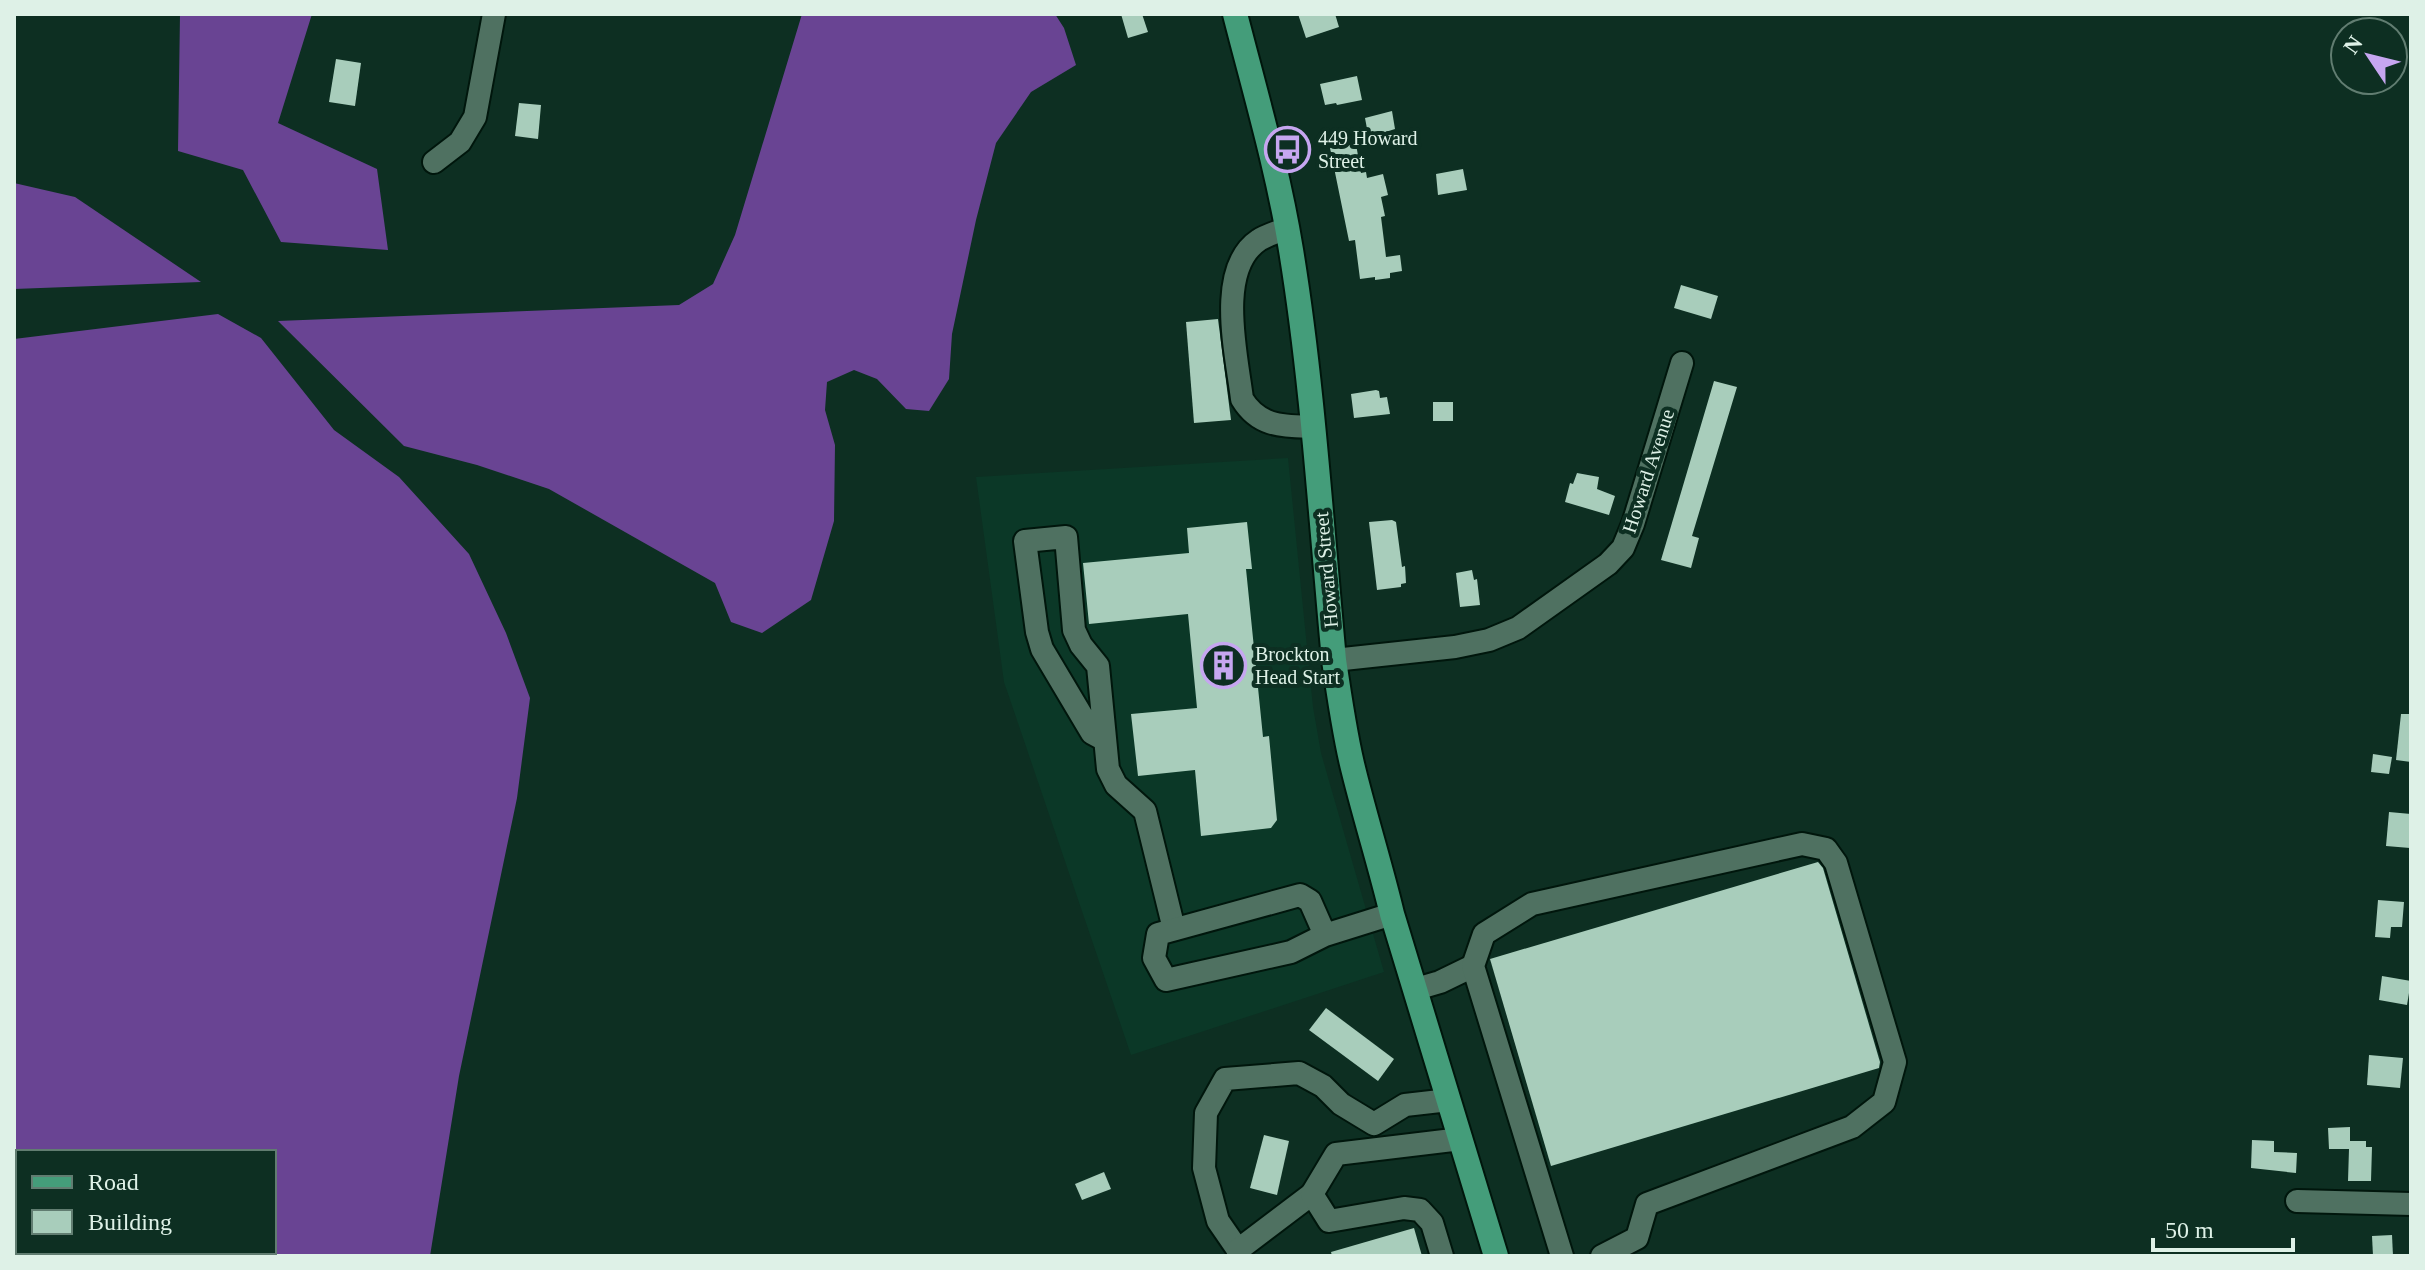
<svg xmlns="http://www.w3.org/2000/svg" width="2425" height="1270" viewBox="0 0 2425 1270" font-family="'Times New Roman',serif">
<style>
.built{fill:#0b3827}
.forest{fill:#694493;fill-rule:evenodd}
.building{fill:#a8cdbb}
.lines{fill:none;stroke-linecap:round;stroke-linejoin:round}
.minor-casing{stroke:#00160c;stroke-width:26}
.major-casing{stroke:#00160c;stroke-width:28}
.minor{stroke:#4f7161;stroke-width:22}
.major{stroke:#449d7a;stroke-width:24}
.labels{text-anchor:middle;stroke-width:8;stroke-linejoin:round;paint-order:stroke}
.poi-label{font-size:20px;fill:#def1e7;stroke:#0d2f22;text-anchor:start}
.street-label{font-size:20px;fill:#def1e7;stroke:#0d2f22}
</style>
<rect width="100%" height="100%" fill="#0d2f22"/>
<polygon class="built" points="1288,458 1313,707 1321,753 1384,972 1131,1055 1004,682 976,477"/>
<g class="forest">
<polygon points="180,14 312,14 278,123 377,169 388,250 281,242 243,170 178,151"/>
<polygon points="802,14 1055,14 1064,28 1076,65 1031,92 996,143 976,220 952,334 949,379 929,411 906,409 877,379 854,370 827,382 825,410 835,445 834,521 811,600 762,633 731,622 715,583 549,489 477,465 404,446 278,321 679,305 713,284 735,235"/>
<polygon points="14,183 75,197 201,282 14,289"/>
<path d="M218 314 261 338 334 430 399 477 469 554 506 633 530 698 517 798 459 1076 430 1256H14V339ZM18 1152H274V1252H18Z"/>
</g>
<g class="building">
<polygon points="1121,14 1142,14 1148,32 1128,38"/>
<polygon points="1298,14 1335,14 1339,27 1306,38"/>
<polygon points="336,59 361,63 355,106 329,102"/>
<polygon points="1357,76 1362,100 1337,105 1336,103 1325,105 1320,84"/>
<polygon points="519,103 541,105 538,139 515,136"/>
<polygon points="1392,111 1395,129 1376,135 1368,134 1365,118"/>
<polygon points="1356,144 1361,173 1366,172 1367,178 1383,174 1388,195 1381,197 1385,216 1381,217 1386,257 1400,255 1402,271 1390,273 1390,278 1375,280 1375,277 1360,279 1355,240 1349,241 1330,148"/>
<polygon points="1463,169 1467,190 1438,195 1436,174"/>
<polygon points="1681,285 1718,296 1711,319 1674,308"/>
<polygon points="1218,319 1231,420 1194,423 1186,322"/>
<polygon points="1714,381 1737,387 1692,536 1699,538 1691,568 1661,560"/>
<polygon points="1376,390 1379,391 1380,398 1387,397 1390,414 1354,418 1351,394"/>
<rect x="1433" y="402" width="20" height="19"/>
<polygon points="1577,473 1599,477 1597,489 1615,496 1609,515 1565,502 1570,483 1573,484"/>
<polygon points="1392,520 1396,522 1402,567 1405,566 1406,583 1401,584 1401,587 1377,590 1369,522"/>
<polygon points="1247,522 1252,569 1246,569 1263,737 1269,736 1277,820 1271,828 1201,836 1195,770 1138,776 1131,714 1197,708 1188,614 1089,624 1083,563 1189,553 1187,528"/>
<polygon points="1472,570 1474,580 1477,579 1480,605 1460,607 1456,573"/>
<polygon points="2401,714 2411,714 2411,762 2396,760"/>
<polygon points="2373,754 2392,757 2389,774 2371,772"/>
<polygon points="2389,812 2411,814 2410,848 2386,846"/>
<polygon points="1818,862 1823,868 1880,1062 1879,1068 1551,1166 1490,959"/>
<polygon points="2378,900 2404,902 2402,927 2391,927 2390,938 2375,937"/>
<polygon points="2382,976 2411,981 2407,1005 2379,1000"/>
<polygon points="1326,1008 1394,1059 1378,1081 1309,1030"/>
<polygon points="2369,1055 2403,1058 2400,1088 2367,1085"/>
<polygon points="2350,1127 2350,1141 2366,1141 2366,1147 2372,1147 2371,1181 2348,1181 2349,1149 2329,1149 2328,1128"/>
<polygon points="1264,1135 1289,1141 1277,1195 1250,1188"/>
<polygon points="2252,1140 2274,1141 2274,1152 2297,1153 2296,1173 2251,1168"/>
<polygon points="1104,1172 1111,1189 1082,1200 1075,1184"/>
<polygon points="1414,1228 1422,1256 1332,1256 1331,1252"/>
<polygon points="2392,1235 2393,1256 2373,1256 2372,1236"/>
</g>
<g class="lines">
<defs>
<g id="minor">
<polyline points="434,162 460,142 475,117 494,14"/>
<path d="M1287 228C1278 232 1267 235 1259 240 1215 269 1237 356 1242 399 1259 427 1283 426 1312 427"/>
<polyline points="1334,660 1455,647 1489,640 1518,628 1608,564 1623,548 1633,524 1682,363"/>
<polyline points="1105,740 1092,733 1042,649 1037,632 1025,541 1066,537 1074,630 1081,645 1098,666 1108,769 1116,785 1145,811 1174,929"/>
<polyline points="1325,935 1310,901 1300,895 1158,934 1154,958 1166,980 1291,952 1325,935 1392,914"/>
<polyline points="1416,989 1440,982 1473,966"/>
<polyline points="2297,1201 2411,1204"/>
<polyline points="1238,1250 1218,1221 1204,1168 1206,1113 1225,1079 1299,1073 1323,1086 1341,1104 1374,1124 1405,1105 1449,1100"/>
<polyline points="1238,1256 1238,1250 1312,1194"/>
<polyline points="1442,1256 1432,1223 1420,1210 1404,1208 1329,1221 1312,1194 1336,1154 1461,1139"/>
<polyline points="1562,1256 1473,966 1484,934 1532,904 1802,844 1826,849 1836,863 1895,1062 1884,1102 1852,1127 1647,1204 1637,1238 1602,1256"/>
</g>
<path id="major" d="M1235 14C1255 92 1278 170 1291 250 1313 385 1321 523 1334 660 1339 695 1344 730 1352 764 1364 814 1380 864 1392 914L1496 1256"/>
</defs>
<use href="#minor" class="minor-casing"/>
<use href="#major" class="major-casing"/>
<use href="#minor" class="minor"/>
<use href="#major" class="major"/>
</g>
<defs>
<symbol id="bus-ring" viewBox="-11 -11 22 22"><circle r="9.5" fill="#0d2f22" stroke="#c6a6f0" stroke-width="1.5"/><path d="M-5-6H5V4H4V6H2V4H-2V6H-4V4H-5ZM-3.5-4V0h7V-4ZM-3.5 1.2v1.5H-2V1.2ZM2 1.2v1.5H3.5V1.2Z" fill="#c6a6f0"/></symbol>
<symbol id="building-ring" viewBox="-11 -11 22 22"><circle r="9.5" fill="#0d2f22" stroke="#c6a6f0" stroke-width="1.5"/><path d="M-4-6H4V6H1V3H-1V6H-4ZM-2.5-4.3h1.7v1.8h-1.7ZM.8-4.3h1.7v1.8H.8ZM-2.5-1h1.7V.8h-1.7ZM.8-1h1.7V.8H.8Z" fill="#c6a6f0"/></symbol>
</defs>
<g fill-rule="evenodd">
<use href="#bus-ring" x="1262" y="124" width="51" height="51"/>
<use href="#building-ring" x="1198" y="640" width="51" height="51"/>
</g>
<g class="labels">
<g class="poi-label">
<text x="1318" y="145">449 Howard<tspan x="1318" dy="23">Street</tspan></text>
<text x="1255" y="661">Brockton<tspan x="1255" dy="23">Head Start</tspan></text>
</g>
<g class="street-label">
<text transform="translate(1648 471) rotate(-72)" y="7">Howard Avenue</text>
<text transform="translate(1326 570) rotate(-95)" y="7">Howard Street</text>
</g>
</g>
<rect width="2425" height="1270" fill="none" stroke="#def1e7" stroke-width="32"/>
<rect x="16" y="1150" width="260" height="104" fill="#0d2f22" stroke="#617d71" stroke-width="2"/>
<rect x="32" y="1176" width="40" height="12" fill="#449d7a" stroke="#617d71" stroke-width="2"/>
<text x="88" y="1190" font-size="24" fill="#def1e7">Road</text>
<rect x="32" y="1210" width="40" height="24" fill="#a8cdbb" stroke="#617d71" stroke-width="2"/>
<text x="88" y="1230" font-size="24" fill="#def1e7">Building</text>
<g transform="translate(2369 56) rotate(305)"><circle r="38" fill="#0d2f22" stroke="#617d71" stroke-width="2"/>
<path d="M0-6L14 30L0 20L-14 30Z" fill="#c6a6f0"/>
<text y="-12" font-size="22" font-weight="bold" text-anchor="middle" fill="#def1e7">N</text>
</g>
<path d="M2153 1238v12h140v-12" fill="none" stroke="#def1e7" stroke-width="4"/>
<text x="2165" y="1238" font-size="24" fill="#def1e7" stroke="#0d2f22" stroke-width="6" paint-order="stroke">50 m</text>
</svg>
